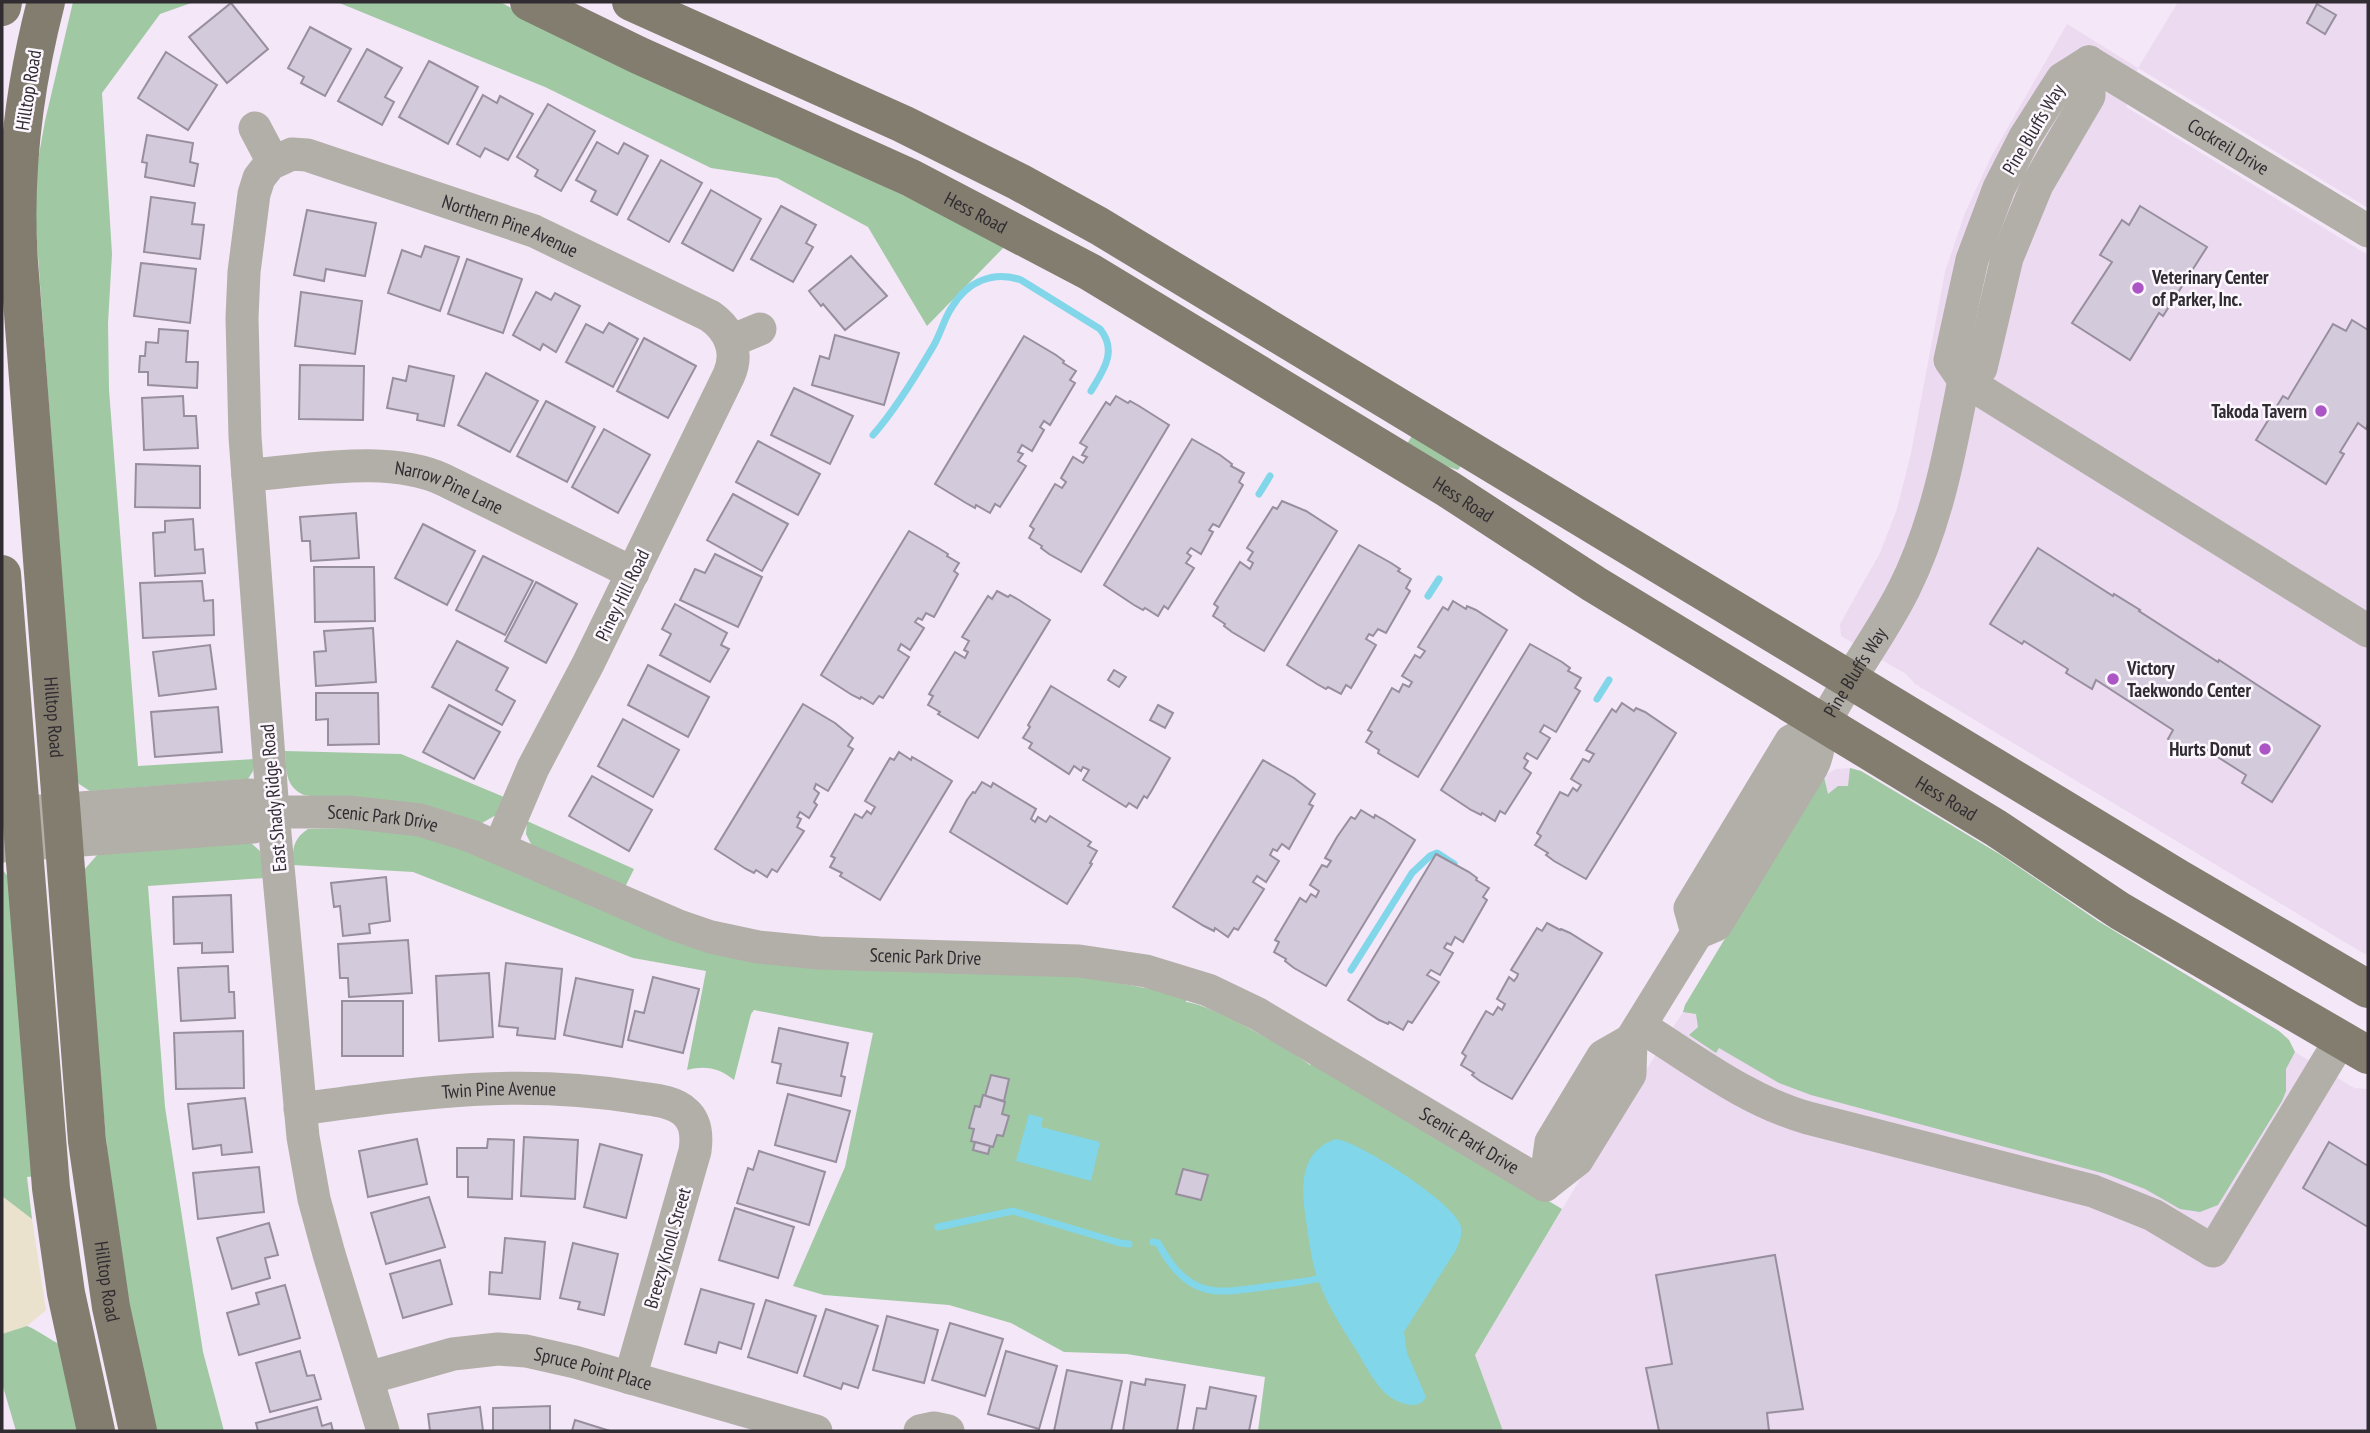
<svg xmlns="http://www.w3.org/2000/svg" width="2370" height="1433" viewBox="0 0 2370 1433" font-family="'PT Sans Narrow',sans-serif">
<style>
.built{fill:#ecdaf1}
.industrial{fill:#eae2cc}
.green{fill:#a0c8a3}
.water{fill:#82d6e9}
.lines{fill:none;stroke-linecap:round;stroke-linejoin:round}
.stream{stroke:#82d6e9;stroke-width:7}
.building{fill:#d3cadb;stroke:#978e9e;stroke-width:2}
.minor{stroke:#b2afa8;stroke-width:33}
.major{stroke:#827d6f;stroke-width:38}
.poi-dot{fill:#ab56c4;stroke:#fcf7fe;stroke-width:2.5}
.labels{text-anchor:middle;stroke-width:5;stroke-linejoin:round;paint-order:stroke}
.street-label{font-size:19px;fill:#312c32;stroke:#fcf7fe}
.poi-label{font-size:19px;font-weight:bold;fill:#312c32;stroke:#fcf7fe;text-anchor:start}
</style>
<rect width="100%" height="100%" fill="#f4e7f7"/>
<g class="built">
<polygon points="2178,2 2368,2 2368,208 2138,68 2126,107 2368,255 2368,956 1915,684 1906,674 1841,636 1840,624 1880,553 1897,509 1911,453 1945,272 1965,213 1991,157 2067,24 2138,68"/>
<polygon points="1850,768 1861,771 2001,855 2098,921 2279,1031 2289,1040 2295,1052 2354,1088 2368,1089 2368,1431 1503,1431 1475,1355 1639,1081 1683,1012 1685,1005 1827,774 1836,769"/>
</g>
<polygon class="industrial" points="2,1196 32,1219 46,1310 27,1326 2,1334"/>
<g class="green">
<polygon points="73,2 194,2 160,14 102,93 112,254 108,323 109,390 138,766 255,759 253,771 248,779 90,791 79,784 76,777 33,188 45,121"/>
<polygon points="337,2 500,2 577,42 1007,244 927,326 868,227 777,178 711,168 545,87"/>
<polygon points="1415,431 1464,461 1458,470 1432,462 1405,447"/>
<path d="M285 751 401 754 504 797 496 815 482 823 304 795C285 787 286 769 285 751Z"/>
<polygon points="1850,768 1861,771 2001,855 2098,921 2279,1031 2289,1040 2295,1052 2286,1069 2286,1091 2282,1101 2218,1205 2200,1212 2180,1209 2145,1189 2106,1174 1811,1095 1779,1083 1719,1048 1716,1053 1689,1035 1698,1027 1696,1014 1683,1012 1685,1005 1819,782 1824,777 1828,794 1838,786 1848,786"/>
<polygon points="527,821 634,869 624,889 532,846 526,834"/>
<path d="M382 827 448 841 655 930 1061 972 1187 996 1186 1002C1208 1003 1291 1050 1310 1065L1314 1060 1562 1209 1475 1355 1503 1431H1258L1265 1377 1127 1354 1064 1352 1011 1323 949 1305 824 1295 793 1286 845 1167 873 1033 754 1010 751 1014 734 1080C720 1068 705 1065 687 1070L706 971 633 958 413 872 293 865C292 848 294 838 308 829Z"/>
<polygon points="251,843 260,851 265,878 148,886 165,1107 203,1352 224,1431 153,1431 118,1266 82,884 84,870 98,854"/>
<polygon points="2,869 9,878 36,1176 27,1177 32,1219 2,1196"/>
<path d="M27 1326C40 1331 49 1340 62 1345L82 1431H16L2 1383V1334Z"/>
</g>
<g class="water">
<polygon points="1029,1114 1043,1118 1041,1127 1100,1142 1091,1181 1016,1161"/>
<path d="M1336 1139C1360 1142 1452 1202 1460 1224 1464 1233 1459 1242 1456 1250L1404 1332 1407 1353 1426 1397C1418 1412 1396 1403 1385 1393 1374 1382 1366 1367 1358 1353 1340 1325 1321 1296 1313 1263 1310 1249 1308 1234 1306 1220 1301 1188 1299 1151 1336 1139Z"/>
</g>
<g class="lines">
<g class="stream">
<path d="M873 435C895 410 914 379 931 350 940 337 943 320 952 307 967 282 993 270 1021 280L1100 329C1118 351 1103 371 1091 391"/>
<polyline points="1259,494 1270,476"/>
<polyline points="1428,596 1439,579"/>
<polyline points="1597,699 1609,680"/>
<polyline points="1351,970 1412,873 1430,856 1437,853 1454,864"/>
<polyline points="938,1227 1013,1211 1120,1243 1129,1244"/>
<path d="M1153 1242 1158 1243C1189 1300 1215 1294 1271 1286 1289 1283 1308 1282 1325 1277"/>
</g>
</g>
<g class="building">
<polygon points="231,3 268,49 227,83 189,37"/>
<polygon points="2317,4 2336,15 2325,34 2307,23"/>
<polygon points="310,27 351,49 325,96 301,83 304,77 288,68"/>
<polygon points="367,49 402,68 385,97 394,102 382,125 338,101"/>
<polygon points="166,52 217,85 188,130 138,98"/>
<polygon points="429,61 478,87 448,144 399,117"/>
<polygon points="483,95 497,103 500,96 533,114 508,160 485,148 480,157 457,144"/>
<polygon points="548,104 595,131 561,191 535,176 538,170 517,157"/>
<polygon points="147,135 193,143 190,162 198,164 194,186 145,177 147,163 142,162"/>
<polygon points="597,142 618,154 624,143 648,156 617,215 591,201 596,191 576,180"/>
<polygon points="661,160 702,183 669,242 628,219"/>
<polygon points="711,190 761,219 733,271 682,243"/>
<polygon points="151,197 195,203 192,224 204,225 200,259 144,252"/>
<polygon points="781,206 816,225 806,243 813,247 793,282 751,259"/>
<polygon points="2140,206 2207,247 2163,316 2159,313 2130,360 2072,323 2112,262 2100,255 2122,220 2129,225"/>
<polygon points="307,210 376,223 365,276 326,269 324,281 294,275"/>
<polygon points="425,246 459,257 440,311 388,293 402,250 421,257"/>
<polygon points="851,256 887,296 845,330 823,304 821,306 809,291"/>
<polygon points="467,259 522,279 503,333 448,314"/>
<polygon points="141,263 196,269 190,323 134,316"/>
<polygon points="301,292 362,301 355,354 295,346"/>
<polygon points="536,292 551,300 555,293 580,306 556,352 543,344 540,350 513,335"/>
<polygon points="2352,320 2368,330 2368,424 2366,429 2358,423 2340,452 2344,454 2326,484 2256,440 2283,396 2288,399 2333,324 2346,331"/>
<polygon points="609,323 638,339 613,387 566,362 586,324 603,333"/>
<polygon points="159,329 188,331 186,362 198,362 197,388 148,385 148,372 139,372 140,356 145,356 146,342 158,343"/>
<polygon points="835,335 899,353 884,405 812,385 820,356 829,359"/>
<polygon points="1024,336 1056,355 1064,361 1063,363 1076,371 1070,380 1075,383 1050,425 1044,421 1040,427 1044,430 1032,451 1022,445 1018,452 1023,454 1018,461 1026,466 1000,507 995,504 990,513 976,505 975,508 966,503 935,484"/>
<polygon points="644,338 696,366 668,418 617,391"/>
<polygon points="300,365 364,366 363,420 299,419"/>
<polygon points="409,366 454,376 444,426 417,420 418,414 387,408 393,378 406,381"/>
<polygon points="486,373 538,401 510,452 458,425"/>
<polygon points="794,388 853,416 830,464 771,435"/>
<polygon points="183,396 184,416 196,416 198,448 144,450 142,398"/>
<polygon points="1116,396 1128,403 1130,401 1139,406 1169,425 1081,572 1049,554 1041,548 1042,546 1029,538 1034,529 1030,526 1055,484 1062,488 1066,482 1061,478 1073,457 1083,463 1087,457 1082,455 1087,447 1080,443 1106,402 1110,405"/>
<polygon points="546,401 595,427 567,482 517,456"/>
<polygon points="604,429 650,455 618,513 572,487"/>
<polygon points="1192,439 1220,455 1232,464 1231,466 1244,473 1239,482 1243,485 1219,527 1213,524 1209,530 1213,532 1201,554 1191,548 1187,553 1191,556 1186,563 1194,568 1168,609 1164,606 1158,616 1145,608 1143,610 1134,605 1104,585"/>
<polygon points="758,441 820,474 798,515 736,482"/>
<polygon points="136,464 200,466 200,508 135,507"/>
<polygon points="733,494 788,524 762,571 707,540"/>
<polygon points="1282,501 1306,511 1337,531 1264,651 1232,632 1224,626 1225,624 1213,616 1218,607 1214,604 1240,562 1250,569 1253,563 1248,560 1253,552 1247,548 1273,507 1277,509"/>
<polygon points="356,513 359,558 311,561 310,541 302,541 300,517"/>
<polygon points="193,519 195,550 203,549 205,573 155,576 153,533 165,532 165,521"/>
<polygon points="423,524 475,551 447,605 395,578"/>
<polygon points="909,531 940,549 948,554 947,556 959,563 954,571 958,574 934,617 926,613 922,620 918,618 915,622 924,628 910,650 901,644 898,650 909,657 883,698 879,696 873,704 861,697 860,699 852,695 821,675"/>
<polygon points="1359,545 1391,563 1400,569 1398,571 1411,579 1406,588 1410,591 1386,633 1378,629 1373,636 1369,634 1366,639 1376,645 1351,688 1346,685 1341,694 1328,687 1326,689 1317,684 1287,665"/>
<polygon points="2038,548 2113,596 2114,594 2140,610 2139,611 2218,662 2219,660 2320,726 2272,802 2242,783 2246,775 2202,747 2196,756 2168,739 2173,730 2096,680 2092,689 2066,673 2068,669 2024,641 2022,644 1990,624"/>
<polygon points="715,554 762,577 738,627 680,600 695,569 705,573"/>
<polygon points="483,556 533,581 505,635 456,610"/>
<polygon points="314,567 374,567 375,621 315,622"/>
<polygon points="202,581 204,601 213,600 214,635 143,638 140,583"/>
<polygon points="536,582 577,604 546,663 505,641"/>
<polygon points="997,591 1008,597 1010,595 1019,600 1050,620 978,738 938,714 940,712 928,705 933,696 929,694 955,652 965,658 968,652 964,650 969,641 962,637 988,596 992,599"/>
<polygon points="1453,601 1466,609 1467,606 1476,610 1507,630 1418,777 1386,758 1378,753 1379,750 1366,742 1372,732 1368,730 1392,688 1399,692 1403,684 1409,687 1412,682 1402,676 1415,655 1420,658 1425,651 1418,647 1443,607 1448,610"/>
<polygon points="675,604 727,633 721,645 729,649 710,682 660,655 671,634 662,629"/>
<polygon points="373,628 376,682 316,686 314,652 326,651 324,631"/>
<polygon points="457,641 508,668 496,690 515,701 502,725 432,687"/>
<polygon points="1530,644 1562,662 1570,668 1568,671 1581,678 1575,688 1580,691 1556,732 1544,725 1540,732 1550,738 1537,759 1527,753 1524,758 1528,761 1524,768 1531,773 1505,814 1500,811 1495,821 1482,813 1481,815 1471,810 1441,790"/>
<polygon points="210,645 216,689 159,696 153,652"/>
<polygon points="648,665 709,697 688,737 628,705"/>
<polygon points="1114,670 1126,677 1119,687 1108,680"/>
<polygon points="1051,686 1170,758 1152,790 1147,798 1144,796 1137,808 1129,803 1126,807 1083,780 1089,770 1083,767 1081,771 1074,766 1069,774 1029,748 1032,743 1023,738 1030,727 1028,725"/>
<polygon points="316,693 378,693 379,744 328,745 328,719 316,720"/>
<polygon points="1622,703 1634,711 1636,708 1645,712 1676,733 1586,879 1554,861 1546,855 1548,853 1535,845 1541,836 1537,833 1560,792 1568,796 1573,788 1577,791 1581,785 1571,779 1583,759 1589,762 1592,757 1594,754 1586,750 1612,709 1616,712"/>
<polygon points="803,704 835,723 853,738 848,746 853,749 828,791 816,784 814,789 819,793 814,802 817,805 809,818 800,812 797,817 801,819 797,827 804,831 777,872 772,869 767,877 756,870 754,873 746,869 715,849"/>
<polygon points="449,705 500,732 474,779 423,752"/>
<polygon points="1158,705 1173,713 1165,728 1150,720"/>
<polygon points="218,707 222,752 155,757 151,712"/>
<polygon points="623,719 679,750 653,797 598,766"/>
<polygon points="899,752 911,760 912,757 921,762 952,781 880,900 840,876 842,873 830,867 835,858 831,856 855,814 862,818 867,811 871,814 875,807 865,801 890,758 894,760"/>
<polygon points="1263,760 1294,778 1315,794 1309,804 1313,806 1289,849 1282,844 1277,851 1273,849 1270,855 1279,861 1266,882 1257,876 1253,882 1264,889 1238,930 1234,928 1228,937 1215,928 1214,931 1204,926 1173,907"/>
<polygon points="592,776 652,810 629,851 569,816"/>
<polygon points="982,782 991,787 993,783 1036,809 1031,819 1035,822 1038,817 1046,822 1050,816 1091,842 1088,846 1097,851 1090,863 1092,864 1067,904 950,832 967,800 973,792 975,793"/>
<polygon points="1361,810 1374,818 1375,815 1384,820 1415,840 1326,986 1294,968 1285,961 1286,959 1274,952 1279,942 1275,940 1300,898 1306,902 1311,894 1316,897 1319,891 1310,885 1322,865 1327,867 1331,861 1325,858 1337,837 1351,817 1355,819"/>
<polygon points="1436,854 1469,872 1477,878 1476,880 1489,888 1483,897 1487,900 1463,942 1455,937 1451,945 1447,943 1444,948 1453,953 1440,975 1431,970 1427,975 1439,982 1412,1023 1408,1021 1403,1030 1389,1022 1388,1024 1379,1020 1348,1000"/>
<polygon points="386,877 390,921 369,924 370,933 343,936 340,906 334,907 331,883"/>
<polygon points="231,895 233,952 202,953 202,943 174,944 173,897"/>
<polygon points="1547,923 1560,930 1561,929 1570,933 1602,953 1512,1099 1480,1081 1472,1075 1474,1073 1461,1065 1466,1056 1462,1053 1486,1011 1493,1015 1498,1007 1502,1010 1505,1004 1497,999 1509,977 1514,981 1517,977 1518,974 1511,970 1537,928 1542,931"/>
<polygon points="408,940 412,993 349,997 348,978 340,978 338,944"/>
<polygon points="506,963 562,969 555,1039 517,1035 518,1028 499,1026"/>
<polygon points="228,966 229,992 234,992 235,1018 181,1021 178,968"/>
<polygon points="489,973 493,1037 439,1041 436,976"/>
<polygon points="653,977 699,989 683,1053 628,1040 635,1011 644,1013"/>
<polygon points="576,978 633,990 622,1047 564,1035"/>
<rect x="342" y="1001" width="61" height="55"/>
<polygon points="779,1028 848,1043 841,1076 845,1077 841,1096 777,1083 781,1064 772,1062"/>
<polygon points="243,1031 244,1088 176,1089 174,1033"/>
<polygon points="991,1075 1009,1079 1004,1101 985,1096"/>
<polygon points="788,1094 850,1111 836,1162 775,1145"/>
<polygon points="983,1095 1005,1102 1002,1114 1009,1116 1003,1136 997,1135 993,1147 971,1141 974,1129 969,1128 975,1106 980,1107"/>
<polygon points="245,1098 252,1152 222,1155 221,1145 193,1149 188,1104"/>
<polygon points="524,1137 578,1140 575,1199 521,1196"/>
<polygon points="417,1139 427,1184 368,1197 359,1151"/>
<polygon points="488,1139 514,1140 512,1199 468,1197 468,1177 457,1177 457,1148 487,1148"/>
<polygon points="975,1142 990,1146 988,1154 973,1150"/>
<polygon points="2329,1142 2368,1166 2368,1227 2303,1188"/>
<polygon points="600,1144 642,1155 626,1218 584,1207"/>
<polygon points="759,1151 825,1172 809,1225 737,1203 748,1168 753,1170"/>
<polygon points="259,1167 264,1212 198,1219 193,1173"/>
<polygon points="1183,1169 1208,1175 1201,1200 1176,1194"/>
<polygon points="429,1197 445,1247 386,1264 371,1213"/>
<polygon points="735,1208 794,1227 778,1278 719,1260"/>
<polygon points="269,1223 278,1255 265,1258 270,1278 232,1289 217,1238"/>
<polygon points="505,1238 545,1242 540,1299 489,1294 490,1272 502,1273"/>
<polygon points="573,1243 618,1254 604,1315 578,1309 580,1302 560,1298"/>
<polygon points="1775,1255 1803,1409 1767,1413 1769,1431 1659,1431 1646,1368 1672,1364 1656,1275"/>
<polygon points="440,1260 452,1304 403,1318 390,1274"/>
<polygon points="285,1285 300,1338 239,1355 227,1313 259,1304 256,1293"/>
<polygon points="701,1289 754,1304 741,1349 719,1342 716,1353 685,1344"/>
<polygon points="766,1300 816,1316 797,1373 748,1357"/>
<polygon points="826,1309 878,1326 858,1388 843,1383 841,1389 804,1376"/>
<polygon points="887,1316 938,1330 924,1383 873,1370"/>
<polygon points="950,1323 1003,1339 985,1396 932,1380"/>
<polygon points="300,1351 307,1376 314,1375 321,1399 270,1412 256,1363"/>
<polygon points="1006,1351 1057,1366 1039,1429 988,1414"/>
<polygon points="1067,1370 1122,1381 1111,1431 1054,1431"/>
<polygon points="1146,1379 1185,1385 1177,1431 1123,1431 1131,1382 1145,1385"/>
<polygon points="1210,1387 1256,1396 1249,1431 1193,1431 1197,1408 1206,1409"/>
<polygon points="550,1406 550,1431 493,1431 493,1408"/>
<polygon points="317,1407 322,1426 331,1423 333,1431 258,1431 256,1423"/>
<polygon points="480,1407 483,1431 430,1431 428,1414"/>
<polygon points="575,1420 610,1431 572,1431"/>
</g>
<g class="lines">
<g class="minor">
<polyline points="2089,62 2062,79 2025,137 1999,188 1972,260 1950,360 1964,380 2368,631"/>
<path id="s1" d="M2089 62 2368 231"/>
<polyline points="255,128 273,162"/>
<polyline points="731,341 760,329"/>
<path id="s2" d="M248 475C309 471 388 454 444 480L633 573"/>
<polyline points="2,814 250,795 273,812"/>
<path id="s3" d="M2 846 253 827 273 812H348L420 820 471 836 676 925 711 937 758 947 819 953 1079 961 1146 971 1208 990 1258 1014 1545 1185"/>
<polyline points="1697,933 1690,908 1791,741 1824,724"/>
<path d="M1640 1026C1693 1059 1747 1101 1808 1118L2093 1191 2153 1215 2213 1251 2341 1039"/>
<path id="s4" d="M300 1109C417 1093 516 1078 634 1097 651 1100 672 1100 685 1112 697 1122 697 1137 695 1151L630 1378"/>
<path id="s5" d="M1545 1185 1577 1160 1630 1074 1631 1040 1697 933 1716 925 1812 767C1820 753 1818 736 1825 722 1849 676 1881 635 1904 589 1937 523 1950 451 1964 380L1981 368 2007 258 2037 185 2089 96V62"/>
<polyline points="1545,1185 1551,1142 1603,1056 1631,1040"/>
<path id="s6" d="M368 1378 453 1354 498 1349 526 1351 575 1362 816 1431"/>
<path id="s7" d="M383 1431 329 1254 314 1199 303 1137 273 812 245 437 242 318 244 272 254 194 259 178 270 164 292 154 307 155 534 231 710 316C730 330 739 352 729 375L588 664 533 768 499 848"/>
<polyline points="920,1431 934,1428 948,1431"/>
</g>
<g class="major">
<path id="s8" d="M46 2C24 87 13 173 19 262L87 1141 111 1307 138 1431"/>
<path id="s9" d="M529 2 638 55 911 178 1090 272 1448 489 1594 584 1996 828 2120 911 2368 1055"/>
<polyline points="631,2 903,124 1019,182 1099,226 2178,878 2368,989"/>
<polyline points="2,7 3,2"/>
<polyline points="2,574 51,1188 66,1293 96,1431"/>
</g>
</g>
<g class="poi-dot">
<circle cx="2138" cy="288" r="7"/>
<circle cx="2321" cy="411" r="7"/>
<circle cx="2113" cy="679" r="7"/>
<circle cx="2265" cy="749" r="7"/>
</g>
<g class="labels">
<g class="street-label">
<text transform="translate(28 90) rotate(-81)" y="7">Hilltop Road</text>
<text transform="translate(2033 129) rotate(-59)" y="7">Pine Bluffs Way</text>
<text dy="7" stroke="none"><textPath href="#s1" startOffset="163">Cockreil Drive</textPath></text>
<text dy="7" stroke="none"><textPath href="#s9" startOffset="494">Hess Road</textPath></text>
<text dy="7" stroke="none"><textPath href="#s7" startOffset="1540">Northern Pine Avenue</textPath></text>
<text dy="7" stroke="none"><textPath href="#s2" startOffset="205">Narrow Pine Lane</textPath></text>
<text dy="7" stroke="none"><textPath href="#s9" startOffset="1060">Hess Road</textPath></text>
<text transform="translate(622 595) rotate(-64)" y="7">Piney Hill Road</text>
<text dy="7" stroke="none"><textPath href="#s5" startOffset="612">Pine Bluffs Way</textPath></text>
<text dy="7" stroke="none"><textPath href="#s8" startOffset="719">Hilltop Road</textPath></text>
<text transform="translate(273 798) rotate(-95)" y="7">East Shady Ridge Road</text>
<text dy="7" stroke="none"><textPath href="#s9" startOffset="1628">Hess Road</textPath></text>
<text dy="7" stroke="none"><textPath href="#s3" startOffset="387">Scenic Park Drive</textPath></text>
<text dy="7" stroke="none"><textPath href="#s3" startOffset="954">Scenic Park Drive</textPath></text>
<text dy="7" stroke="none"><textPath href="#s4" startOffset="200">Twin Pine Avenue</textPath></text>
<text dy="7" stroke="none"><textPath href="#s3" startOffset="1542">Scenic Park Drive</textPath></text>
<text transform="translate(667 1248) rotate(-74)" y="7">Breezy Knoll Street</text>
<text dy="7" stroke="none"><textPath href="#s8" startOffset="1286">Hilltop Road</textPath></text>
<text dy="7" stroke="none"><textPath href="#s6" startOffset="231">Spruce Point Place</textPath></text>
</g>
<g class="poi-label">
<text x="2152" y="284">Veterinary Center<tspan x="2152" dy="22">of Parker, Inc.</tspan></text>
<text x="2307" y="418" text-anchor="end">Takoda Tavern</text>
<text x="2127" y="675">Victory<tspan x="2127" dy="22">Taekwondo Center</tspan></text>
<text x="2251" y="756" text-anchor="end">Hurts Donut</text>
</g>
</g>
<rect width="2370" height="1433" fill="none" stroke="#312c32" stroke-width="7"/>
</svg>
